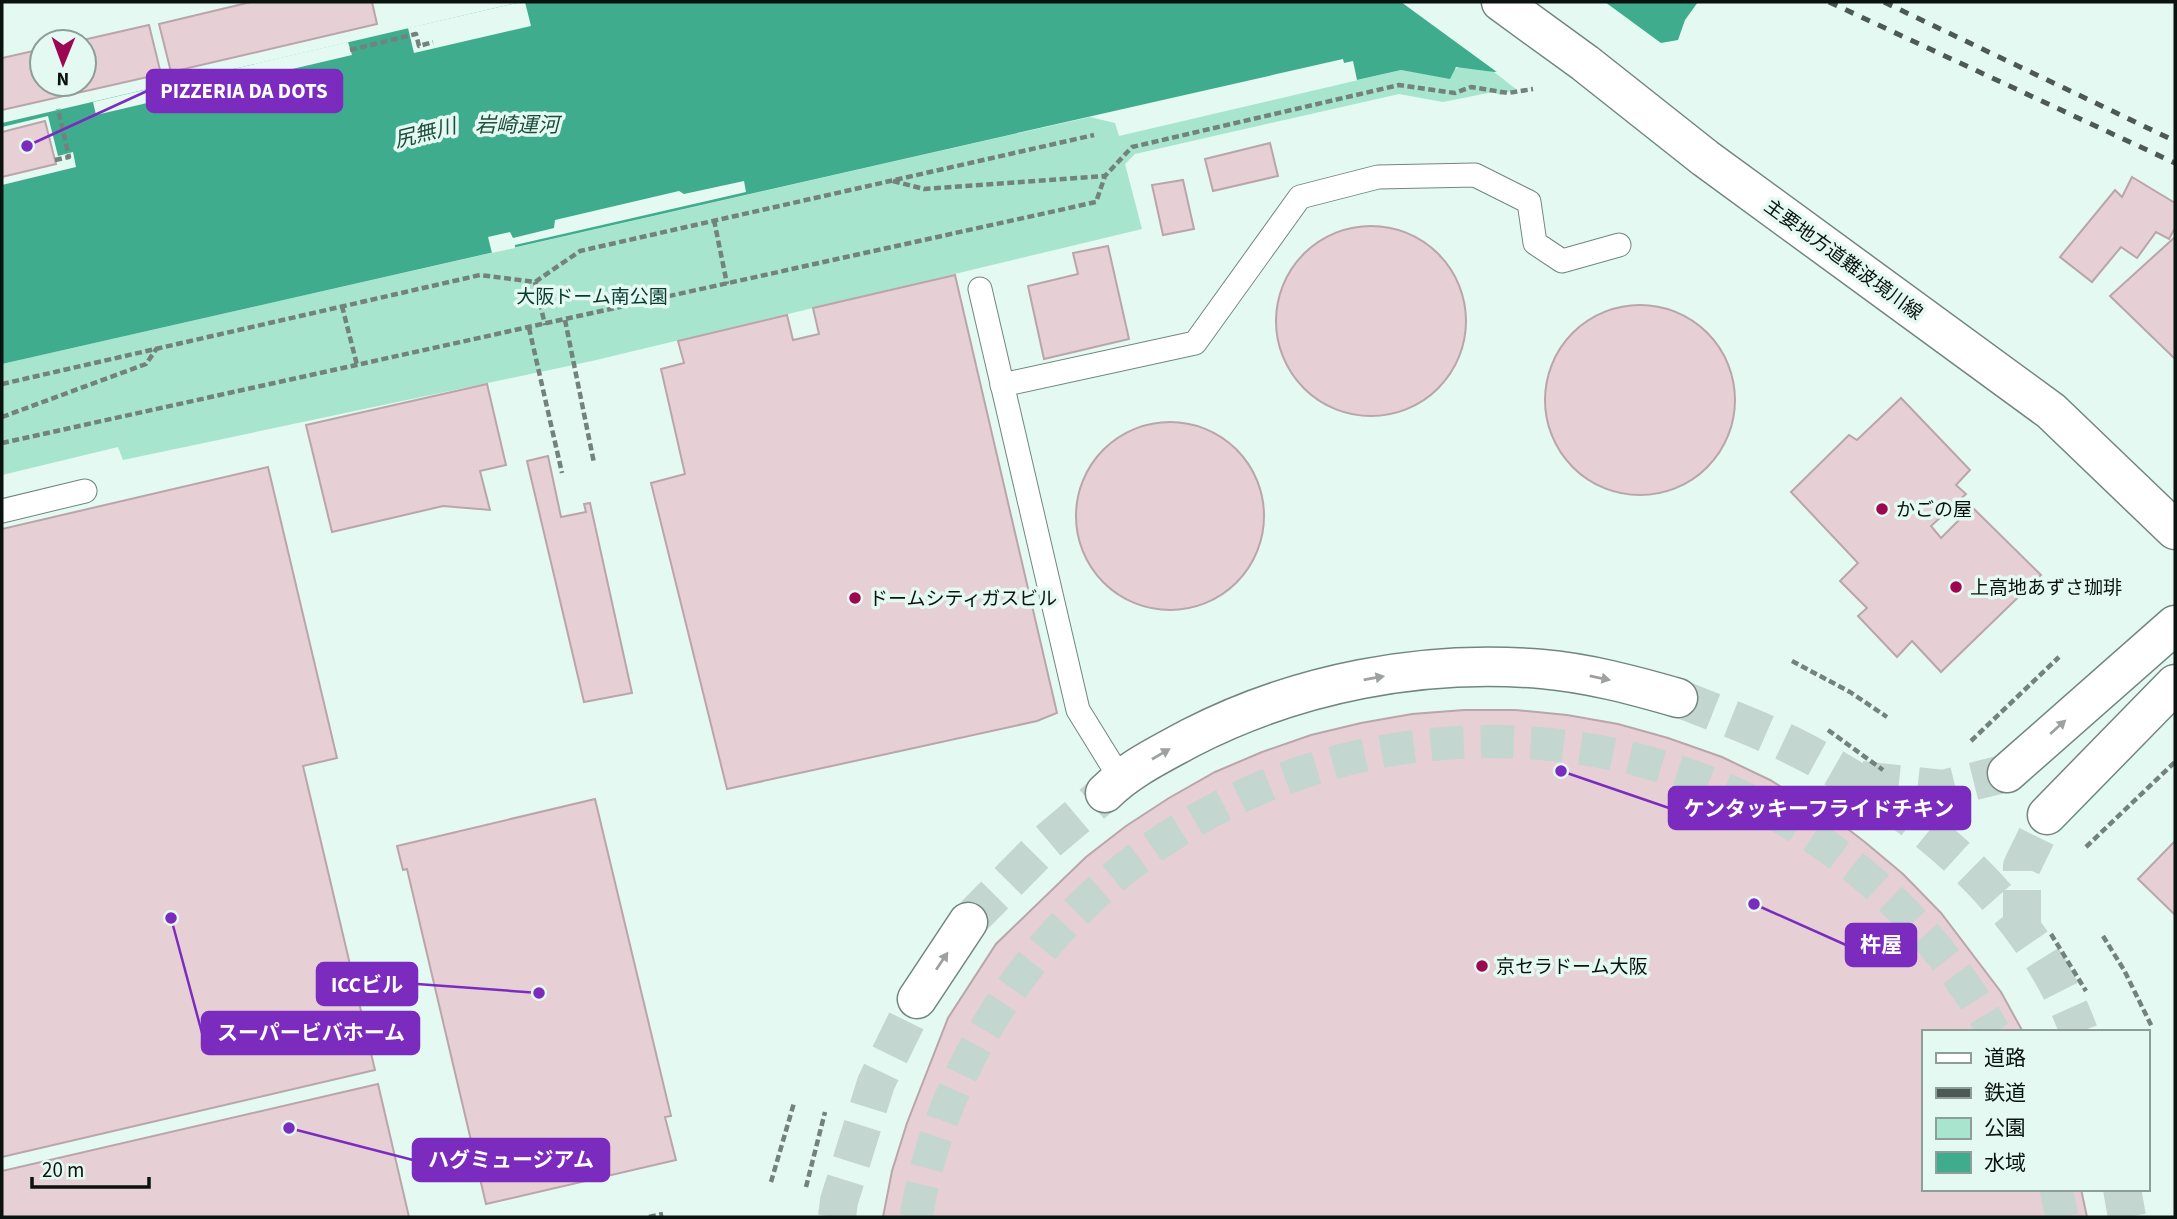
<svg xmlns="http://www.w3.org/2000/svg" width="2177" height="1219" viewBox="0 0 2177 1219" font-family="'Source Sans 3','Noto Sans JP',sans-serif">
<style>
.green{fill:#a7e5cf}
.water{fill:#3fac8d}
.pier{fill:#e3f9f1}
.building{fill:#e6cfd5;stroke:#baa5ab;stroke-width:2}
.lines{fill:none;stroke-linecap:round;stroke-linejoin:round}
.pedestrian-tunnel{stroke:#c3d6cf;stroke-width:33;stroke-dasharray:33 17;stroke-linecap:butt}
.tertiary-tunnel{stroke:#c3d6cf;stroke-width:38;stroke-dasharray:38 19;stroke-linecap:butt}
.service-casing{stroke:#72867f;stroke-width:25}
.tertiary-casing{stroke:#72867f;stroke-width:41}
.primary-casing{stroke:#72867f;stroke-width:41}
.path{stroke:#73827d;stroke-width:4.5;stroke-dasharray:7 3.5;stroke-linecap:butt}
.service{stroke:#fff;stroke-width:23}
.tertiary{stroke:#fff;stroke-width:38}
.primary{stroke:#fff;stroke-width:38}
.rail{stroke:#4c5954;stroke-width:5;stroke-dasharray:9 9;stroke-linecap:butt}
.oneway{fill:#9da19f}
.poi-dot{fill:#9d0651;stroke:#e3f9f1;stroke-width:2.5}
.labels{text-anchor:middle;stroke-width:7;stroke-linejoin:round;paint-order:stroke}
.street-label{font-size:19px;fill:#0b1310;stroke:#e3f9f1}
.park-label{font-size:19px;fill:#093a2d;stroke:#e3f9f1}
.poi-label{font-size:19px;fill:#0b1310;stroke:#e3f9f1;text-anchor:start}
.water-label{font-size:21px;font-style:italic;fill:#1e4c3e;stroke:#e3f9f1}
.leader{fill:none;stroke:#7b2cbf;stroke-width:2.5}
.callout-dot{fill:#7b2cbf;stroke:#e3f9f1;stroke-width:2.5}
.callout{fill:#7b2cbf;stroke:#7b2cbf;stroke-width:2.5}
.callout-label{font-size:21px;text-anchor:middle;font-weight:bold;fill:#fff}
</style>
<rect width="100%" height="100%" fill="#e3f9f1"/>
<polygon class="green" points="1461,66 1494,72 1516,89 1500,95 1493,92 1443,102 1399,94 1135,154 1125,164 1142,229 592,361 123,460 118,447 2,475 2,364 1090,117 1115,123 1119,136 1401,70 1449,78 1453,70"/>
<polygon class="water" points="521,2 1698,2 1685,20 1678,40 1494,72 1456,67 1450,79 1401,70 1357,80 1353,61 1344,63 1343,59 2,364 2,123"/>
<g class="pier">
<polygon points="521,2 525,2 531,26 414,53 408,28"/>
<polygon points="1401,2 1605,2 1665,46 1501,75"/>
<polygon points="348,42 352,55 96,115 93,102"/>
<polygon points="48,116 58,156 73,152 76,167 2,185 2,127"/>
<polygon points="744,181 746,192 515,245 515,248 492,253 488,237 510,232 513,238 554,228 555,220 679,191 684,194"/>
</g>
<g class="building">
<polygon points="251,2 372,2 377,24 171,72 159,24"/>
<polygon points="149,25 161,74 2,110 2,58 42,49 42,84 84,84 84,42 74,42"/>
<polygon points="45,121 56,164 2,177 2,132"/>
<polygon points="1270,143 1278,176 1213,191 1205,159"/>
<polygon points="2132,177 2175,203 2175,228 2169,239 2156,232 2137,258 2121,247 2092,282 2060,257 2115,190 2122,197"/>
<polygon points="1183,180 1194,229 1163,235 1152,185"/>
<circle cx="1371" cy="321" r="95"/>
<polygon points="2175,237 2175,359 2110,296"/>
<polygon points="1108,246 1129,339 1044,359 1028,286 1078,274 1073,253"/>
<polygon points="955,275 1057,713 1037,721 727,789 651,483 685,474 661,369 684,363 678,341 787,315 793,340 819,334 813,308"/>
<circle cx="1640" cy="400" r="95"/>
<polygon points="487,384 506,465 480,471 490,510 443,506 332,532 306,425"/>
<polygon points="1901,398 1970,470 1956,485 1966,494 1931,526 1941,538 1972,507 2041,575 1941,672 1912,641 1897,657 1858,616 1867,608 1840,581 1858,563 1791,492 1849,435 1857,440"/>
<circle cx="1170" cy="516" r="94"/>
<polygon points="548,456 561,517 586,512 584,504 590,503 632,693 584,702 527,461"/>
<polygon points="268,467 337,758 303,766 375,1070 2,1157 2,529"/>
<polygon points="1464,710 1515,710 1567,715 1618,724 1668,738 1722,757 1770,780 1839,822 1866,843 1903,874 1941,913 2001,992 2023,1032 1923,1032 1923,1189 2081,1189 2087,1217 883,1217 892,1171 907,1123 948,1018 996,944 1086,857 1126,826 1169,798 1215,772 1262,752 1311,735 1361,723 1412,714"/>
<polygon points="595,799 671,1116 665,1117 676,1160 486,1204 407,869 403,870 397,846"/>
<polygon points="2175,841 2175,915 2138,879"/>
<polygon points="378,1084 409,1217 2,1217 2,1171"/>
</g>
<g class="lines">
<g class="pedestrian-tunnel">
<polyline points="2056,1189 2062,1217"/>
<path d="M916 1217C930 1131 968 1047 1020 977 1268 643 1788 667 1994 1032"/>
</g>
<g class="tertiary-tunnel">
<path d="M1678 698C1715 713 1754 727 1791 745 1913 806 2030 900 2079 1032"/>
<polyline points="1861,780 1943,789 2007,773"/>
<polyline points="968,922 1047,842 1105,793"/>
<polyline points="2022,928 2022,866 2047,815"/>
<polyline points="2122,1189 2127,1217"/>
<polyline points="837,1217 839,1201 876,1083 917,999"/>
</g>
<defs>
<g id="service">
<polyline points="980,289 1078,710 1120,778"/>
<polyline points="1002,385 1195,343 1300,197 1378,177 1475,175 1529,202 1535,243 1562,261 1619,245"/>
<polyline points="2,511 85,491"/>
</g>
<g id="tertiary">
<polyline points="2007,773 2175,625"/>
<path d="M1105 793C1129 769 1161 754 1190 738 1297 683 1422 659 1542 669 1588 673 1633 685 1678 698"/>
<polyline points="2047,815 2175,684"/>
<polyline points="917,999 968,922"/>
</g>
<polyline id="primary" points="1501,2 1585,63 1705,158 2051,411 2175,530"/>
</defs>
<use href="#service" class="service-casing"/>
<use href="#tertiary" class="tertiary-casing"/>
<use href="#primary" class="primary-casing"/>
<g class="path">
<polyline points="350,50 416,34 419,46 433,42"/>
<polyline points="55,160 69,157 58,109"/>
<polyline points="893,181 924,189 1105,176"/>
<polyline points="714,220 727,284"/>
<polyline points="535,282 545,325"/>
<polyline points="342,306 357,365"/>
<polyline points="565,320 594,463"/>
<polyline points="529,328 562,473"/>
<polyline points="2,384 480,275 535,282 580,251 1094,135"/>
<polyline points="2,417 146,364 157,348"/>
<polyline points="2,443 1096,202 1105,176 1132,147 1399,85 1455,93 1471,87 1508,93 1533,89"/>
<polyline points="1792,661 1850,692 1887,717"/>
<polyline points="1828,730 1883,770"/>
<polyline points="1971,741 2059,657"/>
<polyline points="2086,847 2175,762"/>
<polyline points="2051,934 2086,991"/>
<polyline points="2103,936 2124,970 2152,1027"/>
<polyline points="771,1182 794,1103"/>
<polyline points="806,1187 825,1112"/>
<polyline points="649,1217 663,1214"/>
</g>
<use href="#service" class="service"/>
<use href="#tertiary" class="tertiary"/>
<use href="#primary" class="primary"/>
<g class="rail">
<polyline points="1829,2 2175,163"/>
<polyline points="1884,2 2175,141"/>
</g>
</g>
<defs><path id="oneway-solid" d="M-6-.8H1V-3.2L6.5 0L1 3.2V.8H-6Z" transform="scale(1.75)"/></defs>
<g class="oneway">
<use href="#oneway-solid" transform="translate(1374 678) rotate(-10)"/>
<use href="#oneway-solid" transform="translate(1600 678) rotate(11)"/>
<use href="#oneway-solid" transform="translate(2058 727) rotate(-42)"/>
<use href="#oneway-solid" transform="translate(1161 754) rotate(-30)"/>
<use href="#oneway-solid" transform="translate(942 961) rotate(-56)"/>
</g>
<g class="poi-dot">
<circle cx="1882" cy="509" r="7"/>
<circle cx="1956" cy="587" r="7"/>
<circle cx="855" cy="598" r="7"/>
<circle cx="1482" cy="966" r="7"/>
</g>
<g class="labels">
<g class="street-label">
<text transform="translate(1844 259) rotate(36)" y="7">主要地方道難波境川線</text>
</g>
<g class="park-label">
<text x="592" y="303">大阪ドーム南公園</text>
</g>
<g class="poi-label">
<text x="1896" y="516">かごの屋</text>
<text x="1970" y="594">上高地あずさ珈琲</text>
<text x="869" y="605">ドームシティガスビル</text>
<text x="1496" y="973">京セラドーム大阪</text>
</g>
<g class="water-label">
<text x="517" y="132">岩崎運河</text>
<text transform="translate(425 133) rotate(-14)" y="7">尻無川</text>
</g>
</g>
<path class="leader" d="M27 146L147 91M1561 771L1669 808M1754 904L1846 945M539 993L417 984M171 918L202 1033M289 1128L413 1160"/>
<g class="callout-dot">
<circle cx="27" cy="146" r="7"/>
<circle cx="1561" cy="771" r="7"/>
<circle cx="1754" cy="904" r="7"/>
<circle cx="539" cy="993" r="7"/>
<circle cx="171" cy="918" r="7"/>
<circle cx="289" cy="1128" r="7"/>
</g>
<g class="callout">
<rect x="147" y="70" width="195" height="42" rx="7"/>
<rect x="1669" y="787" width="301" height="42" rx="7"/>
<rect x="1846" y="924" width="70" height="42" rx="7"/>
<rect x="317" y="963" width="100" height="42" rx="7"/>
<rect x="202" y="1012" width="217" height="42" rx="7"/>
<rect x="413" y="1139" width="196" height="42" rx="7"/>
</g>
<g class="callout-label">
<text x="244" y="98">PIZZERIA DA DOTS</text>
<text x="1819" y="816">ケンタッキーフライドチキン</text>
<text x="1881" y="952">杵屋</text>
<text x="367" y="992">ICCビル</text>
<text x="311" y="1040">スーパービバホーム</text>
<text x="511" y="1167">ハグミュージアム</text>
</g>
<rect width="2177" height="1219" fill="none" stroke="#0b1310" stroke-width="7"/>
<rect x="1922" y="1030" width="228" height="161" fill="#e3f9f1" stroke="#8d9d97" stroke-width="2"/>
<rect x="1936" y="1053" width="35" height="10" fill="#ffffff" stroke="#8d9d97" stroke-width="2"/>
<text x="1984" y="1065" font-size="21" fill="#0b1310">道路</text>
<rect x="1936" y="1088" width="35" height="10" fill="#4c5954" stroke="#8d9d97" stroke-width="2"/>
<text x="1984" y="1100" font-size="21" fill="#0b1310">鉄道</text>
<rect x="1936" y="1118" width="35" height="21" fill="#a7e5cf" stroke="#8d9d97" stroke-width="2"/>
<text x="1984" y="1135" font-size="21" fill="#0b1310">公園</text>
<rect x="1936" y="1152" width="35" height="21" fill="#3fac8d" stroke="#8d9d97" stroke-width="2"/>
<text x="1984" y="1170" font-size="21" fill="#0b1310">水域</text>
<g transform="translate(63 63) rotate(181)"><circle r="33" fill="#e3f9f1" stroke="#8d9d97" stroke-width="2"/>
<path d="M0-5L12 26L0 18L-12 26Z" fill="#9d0651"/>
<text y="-10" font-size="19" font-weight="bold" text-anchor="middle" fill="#0b1310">N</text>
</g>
<path d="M32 1177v10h117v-10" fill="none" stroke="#0b1310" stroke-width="3.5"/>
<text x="42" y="1177" font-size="21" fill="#0b1310" stroke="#e3f9f1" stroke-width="5" paint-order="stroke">20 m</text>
</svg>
